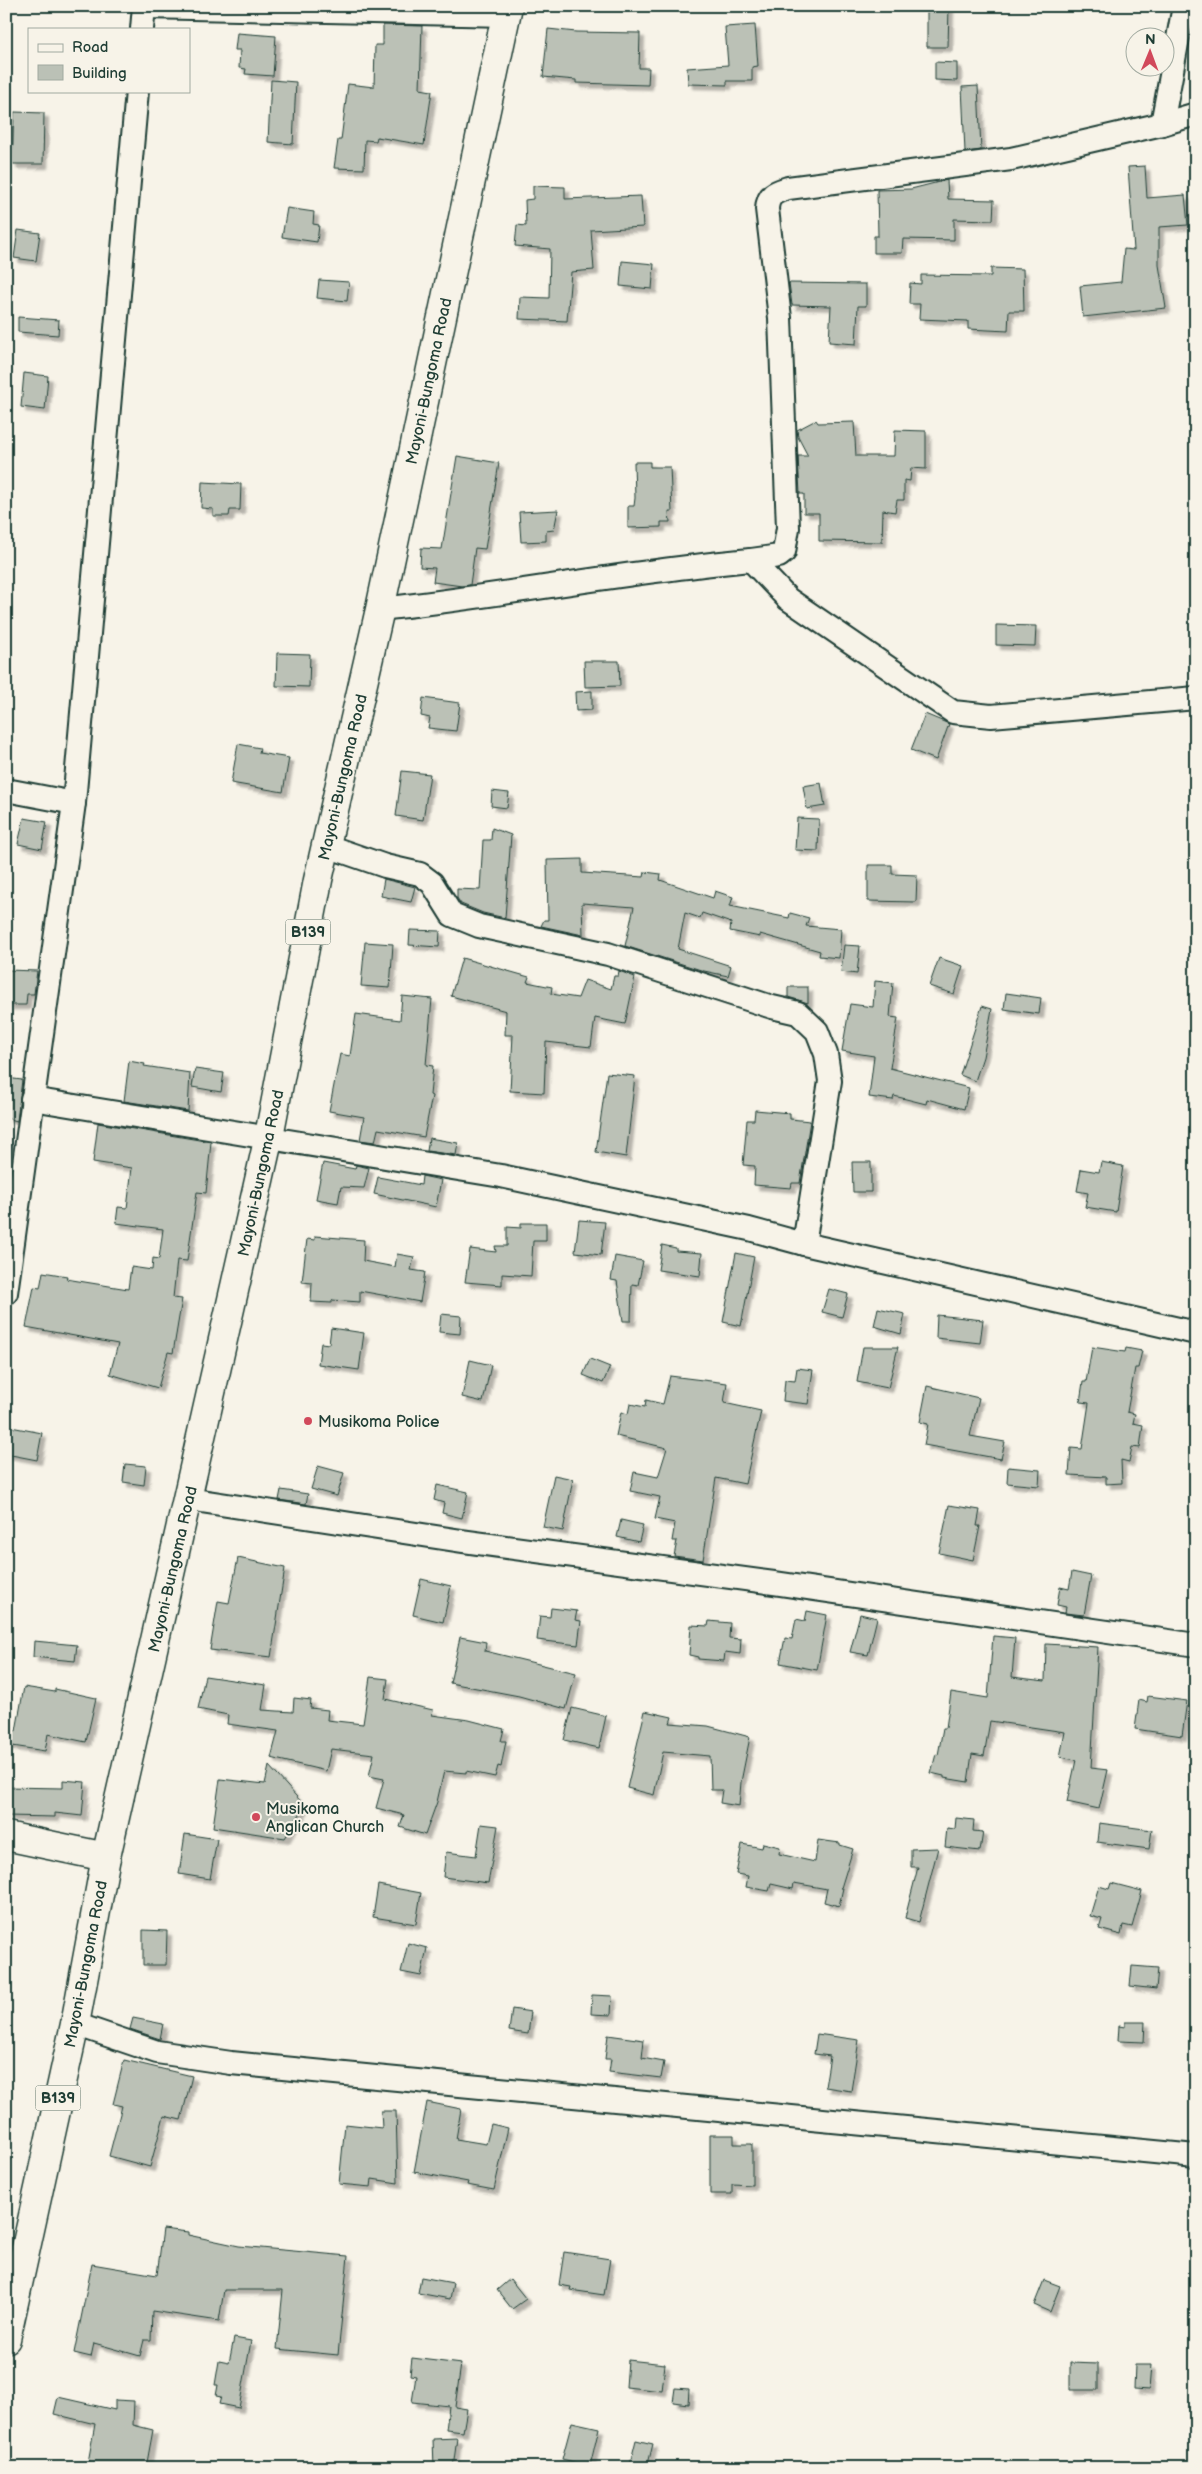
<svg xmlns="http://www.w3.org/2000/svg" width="1202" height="2474" viewBox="0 0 1202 2474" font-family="'Balsamiq Sans',sans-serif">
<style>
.building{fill:#bbc1b6;stroke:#1f3d34;filter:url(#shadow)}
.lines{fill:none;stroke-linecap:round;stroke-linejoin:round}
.street-casing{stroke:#1f3d34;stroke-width:26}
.secondary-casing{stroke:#1f3d34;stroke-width:31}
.primary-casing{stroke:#1f3d34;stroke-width:31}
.street{stroke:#f7f3e8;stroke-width:22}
.secondary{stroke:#f7f3e8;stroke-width:28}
.primary{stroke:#f7f3e8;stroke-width:28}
.poi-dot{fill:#d1495b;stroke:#f7f3e8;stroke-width:2}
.labels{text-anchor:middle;stroke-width:4;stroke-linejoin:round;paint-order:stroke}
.shield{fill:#f7f3e8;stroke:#60746a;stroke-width:1}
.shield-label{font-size:15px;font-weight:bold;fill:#1f3d34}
.street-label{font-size:16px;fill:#1f3d34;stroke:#f7f3e8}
.poi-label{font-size:16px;fill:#1f3d34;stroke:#f7f3e8;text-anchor:start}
</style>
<defs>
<filter id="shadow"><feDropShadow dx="4.5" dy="4.5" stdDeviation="1" flood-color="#0004"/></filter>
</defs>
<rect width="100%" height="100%" fill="#f7f3e8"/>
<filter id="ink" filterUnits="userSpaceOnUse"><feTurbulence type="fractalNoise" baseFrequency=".02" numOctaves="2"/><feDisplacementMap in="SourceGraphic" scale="10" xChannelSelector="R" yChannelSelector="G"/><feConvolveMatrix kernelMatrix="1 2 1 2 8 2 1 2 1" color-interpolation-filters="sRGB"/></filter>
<g filter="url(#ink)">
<g class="building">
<polygon points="927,7 949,7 948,47 927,47"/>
<polygon points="383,25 422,26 420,89 432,91 424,145 377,137 376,141 365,140 364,169 334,168 338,140 341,140 348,84 374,87 375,45 383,45"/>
<polygon points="755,25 758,66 752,67 752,81 727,81 727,85 688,84 687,68 728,65 725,27"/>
<polygon points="548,29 576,32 640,33 639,68 649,68 648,85 576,83 576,80 543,77"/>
<polygon points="237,33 276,36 273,76 245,74 246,69 239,68 240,50 235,50"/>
<polygon points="935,62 957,63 957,81 935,80"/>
<polygon points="271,80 296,82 293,144 268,142"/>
<polygon points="978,86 981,150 965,152 962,87"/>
<polygon points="14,112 44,113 43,164 12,164"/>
<polygon points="1145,166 1147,198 1185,195 1188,225 1159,227 1159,265 1166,308 1083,317 1080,286 1121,282 1124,249 1134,250 1128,167"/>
<polygon points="947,180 948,199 994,200 993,220 954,219 954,240 903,239 902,253 874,253 874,236 878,236 877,190 911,189"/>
<polygon points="533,186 565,187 565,199 641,196 643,227 591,230 594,270 571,272 567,321 519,319 520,297 549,298 550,249 515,246 517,225 526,226 525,200 533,199"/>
<polygon points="287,208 314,212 313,224 319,225 317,242 282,237"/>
<polygon points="18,230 40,233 36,261 14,258"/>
<polygon points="622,261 654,264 652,289 620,286"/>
<polygon points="991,268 1023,269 1024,311 1009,311 1008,331 968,329 968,321 919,319 920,304 909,304 910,283 921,284 921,275 991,276"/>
<polygon points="319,280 349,282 347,301 317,298"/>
<polygon points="789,283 866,284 866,306 858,306 856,344 829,342 831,306 792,305"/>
<polygon points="18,317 59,320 58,335 18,332"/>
<polygon points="24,373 48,376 45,410 21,407"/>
<polygon points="816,420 818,423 854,422 856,456 894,456 895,430 926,431 926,469 911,468 910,481 904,480 904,500 897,500 895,512 883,510 882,542 819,541 819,513 804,513 804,494 800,494 798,456 808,456 798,437 797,430"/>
<polygon points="457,456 499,463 485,549 475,548 470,585 462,586 433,582 435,568 420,567 421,548 442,549"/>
<polygon points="634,462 650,462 650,467 670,467 672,512 669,512 670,522 661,522 661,527 628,528 628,506 634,506 635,498"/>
<polygon points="202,482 241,484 240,510 230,510 229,516 213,516 213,509 201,508"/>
<polygon points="558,510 554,530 546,531 546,541 521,542 519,512"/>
<polygon points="996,625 1036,626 1035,646 996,645"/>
<polygon points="277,653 310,654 309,687 276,686"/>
<polygon points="584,661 619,661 620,686 585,687"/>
<polygon points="592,691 592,710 576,711 575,692"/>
<polygon points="423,698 460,703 456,731 428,728 430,718 421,716"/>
<polygon points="925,714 949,724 936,760 911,750"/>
<polygon points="238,744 260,748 259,753 289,758 283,792 231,783"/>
<polygon points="402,771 430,774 423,820 396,816"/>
<polygon points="821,783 825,806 807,809 803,786"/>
<polygon points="492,791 509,793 507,808 491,806"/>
<polygon points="24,818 47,822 42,849 18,844"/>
<polygon points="797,818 819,819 818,851 795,850"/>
<polygon points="492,828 511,835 505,918 483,913 461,904 457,898 457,889 480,890 483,840 491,840"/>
<polygon points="582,859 582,873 644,877 645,872 661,874 660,880 713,898 715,891 733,897 730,906 789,918 790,913 809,918 806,926 841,929 839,958 819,956 820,951 760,934 760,937 730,931 731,923 702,913 700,918 685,913 678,949 731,966 728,976 704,971 625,946 634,907 582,903 583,935 541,926 544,920 548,920 547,860"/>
<polygon points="868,865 892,865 892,874 917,875 916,902 868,901"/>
<polygon points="384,879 415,887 411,902 381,896"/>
<polygon points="410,930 440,931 439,947 409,945"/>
<polygon points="365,942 393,944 390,988 361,986"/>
<polygon points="844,945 860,946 857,974 841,972"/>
<polygon points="462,958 529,977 527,982 552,987 551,994 578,998 585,980 611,989 614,976 618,976 619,971 635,977 625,1024 595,1018 591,1047 546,1042 544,1093 510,1091 513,1035 505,1035 506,1011 451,996"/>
<polygon points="939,958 963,966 954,994 929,986"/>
<polygon points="7,970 37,971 34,994 27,994 26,1005 6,1005"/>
<polygon points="875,981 893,983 890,1017 898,1018 890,1068 969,1088 964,1109 927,1099 926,1104 894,1096 893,1100 869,1097 874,1056 842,1051 850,1004 873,1007"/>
<polygon points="788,987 808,987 808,1003 788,997"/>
<polygon points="1006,993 1041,998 1039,1014 1004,1009"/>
<polygon points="402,996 432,999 426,1065 433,1066 430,1095 432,1096 424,1137 378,1129 375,1142 360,1140 364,1117 329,1111 340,1054 350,1056 356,1014 400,1020"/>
<polygon points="982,1006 992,1009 983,1057 975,1081 960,1075"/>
<polygon points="129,1061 145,1064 144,1066 190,1073 188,1111 124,1101"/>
<polygon points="195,1069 224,1073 221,1092 192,1087"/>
<polygon points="607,1073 635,1076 626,1157 596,1152"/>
<polygon points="6,1078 22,1080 17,1121 6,1118"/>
<polygon points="755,1110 790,1113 790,1119 810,1121 800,1183 792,1183 791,1188 754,1185 755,1166 743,1165 747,1120 754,1120"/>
<polygon points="98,1123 211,1142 206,1193 197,1192 187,1261 177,1260 173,1298 182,1299 173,1353 168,1352 158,1388 110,1374 118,1344 26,1327 34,1287 40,1288 43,1272 67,1276 66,1279 128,1289 131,1267 152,1270 153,1258 159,1259 163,1229 116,1223 118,1207 127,1208 132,1168 93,1162"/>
<polygon points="429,1138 458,1143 456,1155 427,1151"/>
<polygon points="852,1162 871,1162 871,1192 853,1192"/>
<polygon points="1101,1162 1123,1166 1116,1212 1085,1207 1088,1193 1077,1191 1081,1169 1099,1172"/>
<polygon points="323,1163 355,1169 356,1165 369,1168 364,1188 341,1187 338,1203 316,1199"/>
<polygon points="422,1176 441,1180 436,1207 374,1194 378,1177 421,1185"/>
<polygon points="579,1220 605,1222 601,1255 575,1252"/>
<polygon points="521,1223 546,1223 546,1241 533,1241 531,1276 502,1274 502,1285 465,1282 470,1249 496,1252 495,1246 507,1246 507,1227 521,1228"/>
<polygon points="315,1236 364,1240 363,1261 395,1267 397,1254 414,1257 411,1270 425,1272 420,1302 360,1291 360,1302 332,1300 332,1303 311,1302 312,1283 302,1282 307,1239 315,1240"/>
<polygon points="662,1245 676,1248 676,1251 702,1253 700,1276 658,1270"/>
<polygon points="736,1253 754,1257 741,1326 723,1322"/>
<polygon points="615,1256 643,1261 638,1285 632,1284 631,1321 623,1321 617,1281 611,1280"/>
<polygon points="829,1289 848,1294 842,1317 822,1312"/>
<polygon points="878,1308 905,1314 901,1334 874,1326"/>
<polygon points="441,1314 461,1316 460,1334 439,1332"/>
<polygon points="937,1315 983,1320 980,1343 936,1338"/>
<polygon points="331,1328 364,1333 359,1370 318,1364 321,1343 329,1344"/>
<polygon points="863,1347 898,1347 888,1388 857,1382"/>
<polygon points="1092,1347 1125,1352 1126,1348 1142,1351 1138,1368 1135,1368 1127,1412 1135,1414 1133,1423 1143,1425 1140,1448 1132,1447 1129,1462 1121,1460 1122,1483 1106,1484 1106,1477 1069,1475 1071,1448 1082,1449 1089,1403 1080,1402 1083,1382 1086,1382"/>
<polygon points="590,1359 610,1367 603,1383 583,1375"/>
<polygon points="470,1360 491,1365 483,1402 462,1397"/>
<polygon points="797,1368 813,1370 808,1404 783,1401 785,1380 795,1381"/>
<polygon points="670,1376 727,1383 724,1403 761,1411 745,1484 716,1478 703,1560 674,1556 677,1541 672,1541 675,1523 655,1519 660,1497 630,1491 634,1472 658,1477 667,1448 616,1436 621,1412 628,1414 630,1404 645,1407 646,1400 663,1404"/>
<polygon points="927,1386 979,1398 970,1436 1005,1442 1001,1459 924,1445 928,1424 920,1422"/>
<polygon points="11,1427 42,1433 37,1460 6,1454"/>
<polygon points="125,1464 146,1466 144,1485 123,1482"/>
<polygon points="318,1466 344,1473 337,1496 311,1489"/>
<polygon points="1008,1467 1040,1470 1039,1486 1007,1483"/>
<polygon points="554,1475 573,1479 563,1531 543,1527"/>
<polygon points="437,1485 468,1492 462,1518 442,1513 444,1503 434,1500"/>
<polygon points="281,1490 308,1494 306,1504 279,1500"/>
<polygon points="949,1505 980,1510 977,1526 980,1526 973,1560 939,1553"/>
<polygon points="621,1520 643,1525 639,1542 617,1537"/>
<polygon points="238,1558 285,1568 271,1657 210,1650 218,1601 229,1603"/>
<polygon points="1072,1572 1091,1576 1084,1615 1065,1613 1066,1607 1057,1605 1060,1587 1069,1589"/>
<polygon points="421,1579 451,1586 443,1622 413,1615"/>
<polygon points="551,1608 577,1611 575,1620 581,1621 578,1645 537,1640 540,1616 550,1617"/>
<polygon points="807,1611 827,1615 817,1670 780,1663 785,1638 792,1639 796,1619 805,1621"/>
<polygon points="860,1614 877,1618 868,1655 850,1652"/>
<polygon points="709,1621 730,1623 729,1638 741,1639 740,1654 725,1652 724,1661 698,1659 698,1657 689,1655 691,1625 708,1626"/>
<polygon points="993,1636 1015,1638 1012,1677 1045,1681 1046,1644 1098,1647 1091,1768 1108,1770 1099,1809 1067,1802 1076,1760 1060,1757 1065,1732 990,1721 984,1756 972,1754 968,1782 944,1778 944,1776 931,1773 936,1754 938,1755 943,1728 946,1728 951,1692 988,1698"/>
<polygon points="460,1637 486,1642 485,1651 576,1673 566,1709 519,1696 450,1683"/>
<polygon points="34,1641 77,1645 75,1661 33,1657"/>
<polygon points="205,1676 266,1685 262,1710 293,1712 294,1698 311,1700 310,1708 328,1710 327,1720 363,1724 370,1677 388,1679 385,1699 433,1710 432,1715 469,1720 504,1729 501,1741 506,1741 501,1767 498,1766 495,1777 466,1771 466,1773 444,1771 437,1802 425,1835 400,1827 404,1815 376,1808 384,1779 369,1776 374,1754 331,1749 326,1771 271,1758 278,1731 227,1724 228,1715 198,1709"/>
<polygon points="24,1687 55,1692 55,1689 96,1698 86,1742 48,1734 45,1751 6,1745 6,1729 16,1731"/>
<polygon points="1148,1696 1187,1701 1182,1736 1135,1729 1139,1700 1147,1702"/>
<polygon points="572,1708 606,1716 599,1748 564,1740"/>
<polygon points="645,1711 672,1717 670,1723 708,1726 750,1737 741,1782 739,1806 720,1803 722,1790 711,1790 710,1756 663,1752 654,1795 627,1788"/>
<polygon points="269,1766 305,1806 285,1838 213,1827 220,1779 265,1784"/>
<polygon points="63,1780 85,1782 82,1816 55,1813 55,1817 6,1816 6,1787 63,1788"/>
<polygon points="956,1818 974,1820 973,1831 983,1832 980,1851 945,1847 947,1828 955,1829"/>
<polygon points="1099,1823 1152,1830 1149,1849 1097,1842"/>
<polygon points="481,1824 498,1826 488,1883 443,1877 446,1852 476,1856"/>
<polygon points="185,1834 217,1839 210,1879 179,1874"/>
<polygon points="818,1840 840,1843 840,1845 853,1849 841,1888 843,1888 839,1906 824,1902 827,1889 794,1883 793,1889 771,1884 769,1891 746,1887 748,1876 736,1874 742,1844 762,1848 763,1843 780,1847 779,1854 815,1862"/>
<polygon points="938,1848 919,1922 905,1918 918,1867 911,1867 911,1849"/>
<polygon points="1111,1883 1142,1891 1132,1927 1123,1925 1121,1935 1099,1929 1102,1919 1090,1916 1099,1886 1109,1889"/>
<polygon points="378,1885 421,1893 416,1924 373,1917"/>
<polygon points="143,1930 167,1931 166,1965 143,1965"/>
<polygon points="408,1943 427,1948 421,1976 401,1972"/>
<polygon points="1132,1966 1158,1968 1156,1989 1130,1986"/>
<polygon points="592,1995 612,1996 611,2015 591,2014"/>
<polygon points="512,2009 531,2012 528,2034 509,2031"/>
<polygon points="133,2018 163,2024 160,2039 130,2029"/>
<polygon points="1125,2022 1145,2022 1144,2042 1118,2041 1119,2026 1125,2027"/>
<polygon points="817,2034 859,2040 851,2091 825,2087 830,2056 814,2054"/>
<polygon points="608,2035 644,2040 642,2058 664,2062 661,2078 609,2072 611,2059 605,2059"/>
<polygon points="124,2060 192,2076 181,2120 164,2116 150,2167 109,2156 122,2106 113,2104"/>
<polygon points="427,2102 461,2109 456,2139 486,2144 491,2124 508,2128 494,2190 467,2185 468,2182 414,2172"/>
<polygon points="381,2111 396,2111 398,2183 372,2179 371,2187 339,2184 345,2124 382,2128"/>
<polygon points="710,2135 734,2135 734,2144 752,2144 752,2185 732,2184 732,2194 710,2194"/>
<polygon points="163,2229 188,2232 188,2235 239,2246 348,2256 338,2355 277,2349 283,2290 224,2290 219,2321 152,2311 151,2340 144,2340 140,2356 94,2343 91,2357 74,2353 92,2264 157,2275"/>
<polygon points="564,2252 610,2259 604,2295 570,2290 571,2287 559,2285"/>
<polygon points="421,2277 453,2283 450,2299 418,2293"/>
<polygon points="510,2279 526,2299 512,2309 497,2290"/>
<polygon points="1044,2280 1060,2286 1050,2312 1034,2305"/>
<polygon points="234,2338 251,2341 239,2408 219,2404 221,2397 216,2396 218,2385 215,2385 219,2361 229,2363"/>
<polygon points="412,2358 461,2364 455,2407 467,2409 463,2432 446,2430 449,2406 412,2402 416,2376 410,2375"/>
<polygon points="628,2360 665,2364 662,2391 626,2387"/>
<polygon points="1070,2363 1098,2364 1098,2390 1070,2390"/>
<polygon points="1135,2365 1151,2365 1149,2390 1134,2389"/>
<polygon points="675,2388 689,2389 688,2404 673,2402"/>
<polygon points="58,2397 115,2410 115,2400 134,2401 133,2425 153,2430 146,2468 87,2468 95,2424 54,2414"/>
<polygon points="572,2422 599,2428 590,2466 562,2459"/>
<polygon points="457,2438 453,2468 434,2468 433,2439"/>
<polygon points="636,2440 653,2444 647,2468 629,2468"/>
</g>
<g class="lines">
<defs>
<g id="street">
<polyline points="144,7 506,15"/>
<polyline points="142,29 144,6"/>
<polyline points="1162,124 1196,114"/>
<path d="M751 560 779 556 784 552 788 528 780 318 767 209C768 194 775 192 788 188L1011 159 1162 124 1184 6"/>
<path d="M380 609C504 596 627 571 751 560L788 599 953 712 991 716 1196 698"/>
<polyline points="6,790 74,803"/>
<polyline points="327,846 385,866 420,874 432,883 452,915 479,926 608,954 772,1007 798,1013 817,1031 826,1054 830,1081 804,1244"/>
<polyline points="32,1099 501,1176 749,1229 804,1244 1196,1333"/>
<polyline points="6,1293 74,803 137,91"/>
<polyline points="188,1499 462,1541 774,1583 1196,1645"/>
<polyline points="75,2024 157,2052 231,2063 1196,2156"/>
</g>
<polyline id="secondary" points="6,1836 106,1857"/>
<polyline id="primary" points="6,2339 75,2024 106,1857 269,1136 318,880 380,609 508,6"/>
</defs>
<use href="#street" class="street-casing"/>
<use href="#secondary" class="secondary-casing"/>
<use href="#primary" class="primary-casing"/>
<use href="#street" class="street"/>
<use href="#secondary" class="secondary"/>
<use href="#primary" class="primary"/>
</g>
</g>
<g class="poi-dot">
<circle cx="308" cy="1421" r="5"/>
<circle cx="256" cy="1817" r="5"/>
</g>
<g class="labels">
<g class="shield">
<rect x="285.5" y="919.5" width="45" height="25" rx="4"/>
<rect x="35.5" y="2085.5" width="45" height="25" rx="4"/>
</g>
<g class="shield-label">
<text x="308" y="937">B139</text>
<text x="58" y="2103">B139</text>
</g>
<g class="street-label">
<text transform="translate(428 381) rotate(-78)" y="6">Mayoni-Bungoma Road</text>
<text transform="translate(342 777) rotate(-77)" y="6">Mayoni-Bungoma Road</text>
<text transform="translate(260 1173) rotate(-78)" y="6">Mayoni-Bungoma Road</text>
<text transform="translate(172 1569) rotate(-77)" y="6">Mayoni-Bungoma Road</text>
<text transform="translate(85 1964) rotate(-79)" y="6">Mayoni-Bungoma Road</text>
</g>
<g class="poi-label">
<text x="318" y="1427">Musikoma Police</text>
<text x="266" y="1814">Musikoma<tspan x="266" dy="18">Anglican Church</tspan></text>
</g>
</g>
<rect width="1202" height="2474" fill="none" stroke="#f7f3e8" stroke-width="25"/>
<rect x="12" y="12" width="1177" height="2449" fill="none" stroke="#1f3d34" stroke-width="2" filter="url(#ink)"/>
<rect x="28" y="28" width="162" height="65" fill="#f7f3e8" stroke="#a1aaa0"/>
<rect x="38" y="44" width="25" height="8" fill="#f7f3e8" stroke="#a1aaa0"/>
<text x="72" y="52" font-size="15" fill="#1f3d34">Road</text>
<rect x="38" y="65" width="25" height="15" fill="#bbc1b6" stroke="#a1aaa0"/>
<text x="72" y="78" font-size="15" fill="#1f3d34">Building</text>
<g transform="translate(1150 52) rotate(1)"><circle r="24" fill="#f7f3e8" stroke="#a1aaa0"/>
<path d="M0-4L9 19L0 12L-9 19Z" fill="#d1495b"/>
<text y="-8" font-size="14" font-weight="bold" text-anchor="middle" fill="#1f3d34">N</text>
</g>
</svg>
